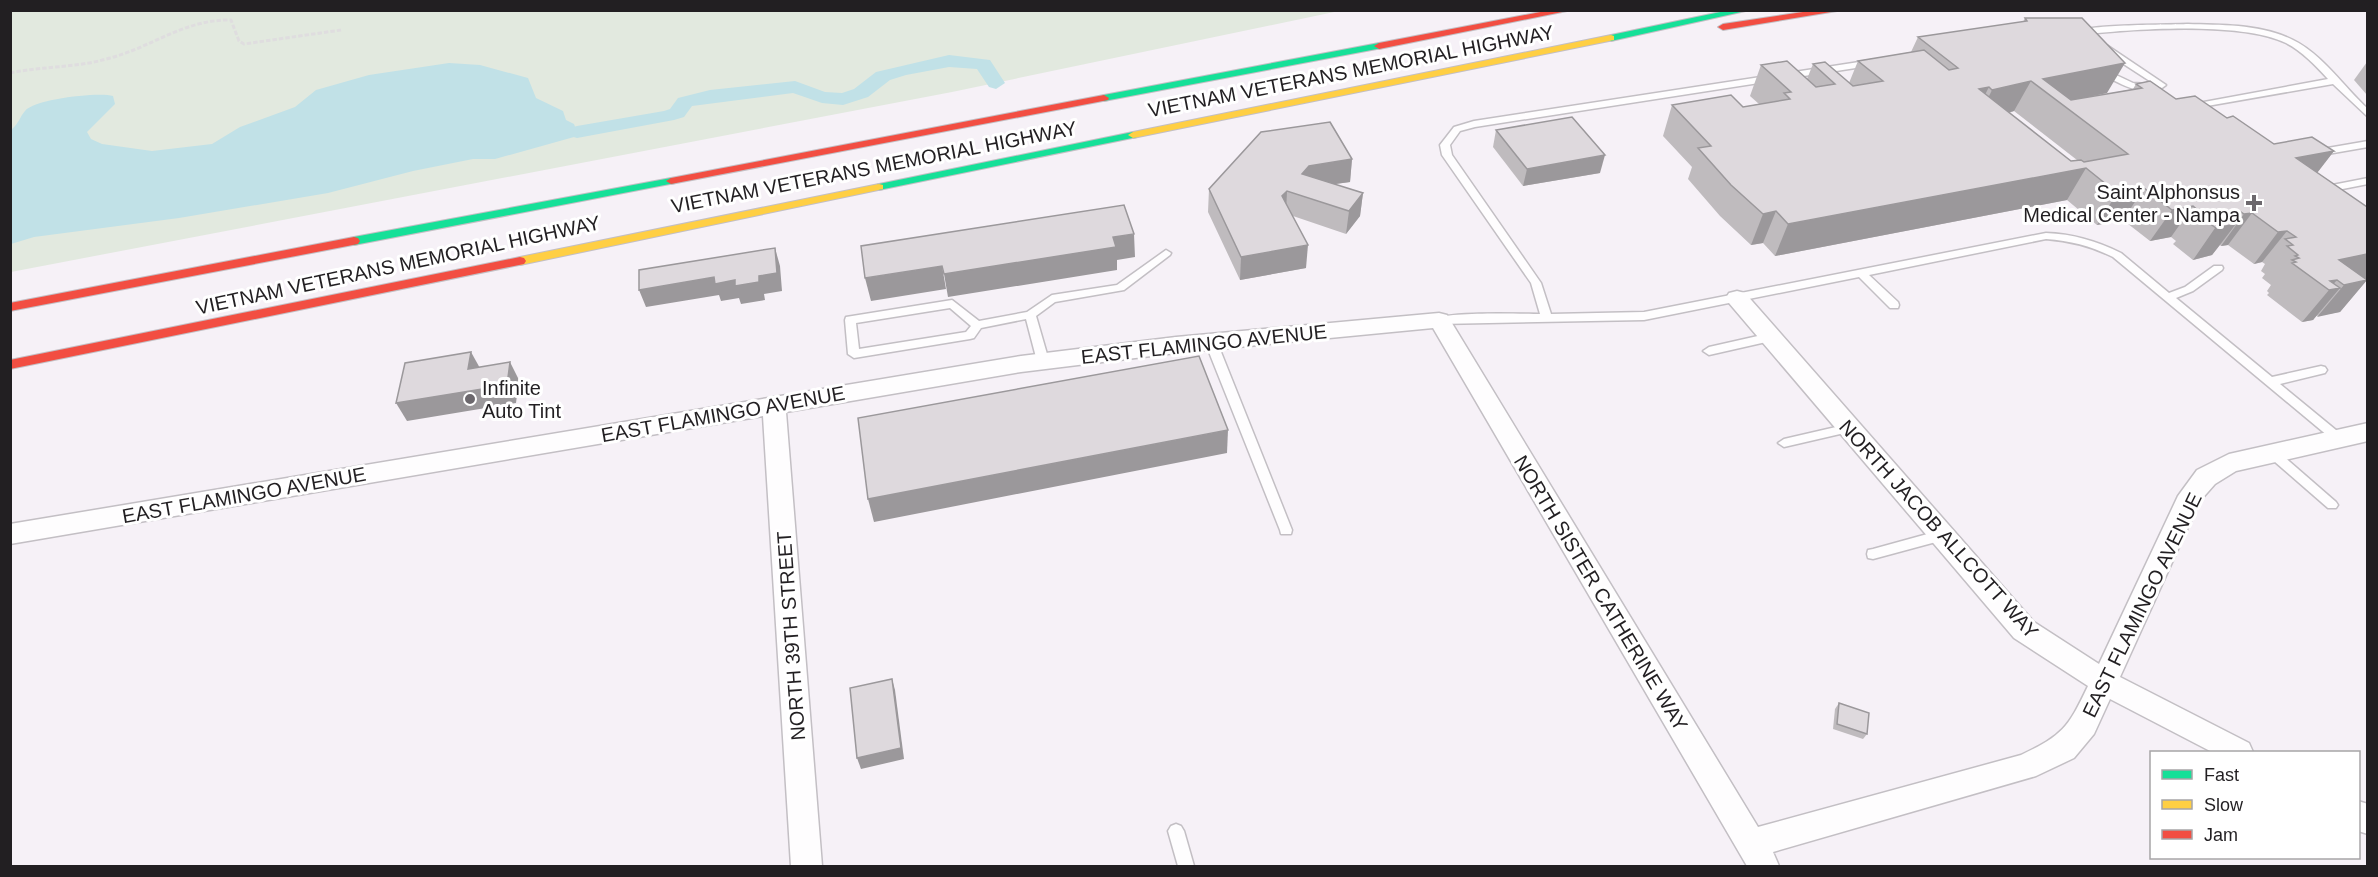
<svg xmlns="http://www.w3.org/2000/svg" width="2378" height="877" viewBox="0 0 2378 877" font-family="Helvetica,sans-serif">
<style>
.green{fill:#e2e9df}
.water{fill:#c1e1e7}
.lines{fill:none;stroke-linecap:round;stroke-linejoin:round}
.canal{fill:#c1e1e7;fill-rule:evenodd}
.lane-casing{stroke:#c3bfc4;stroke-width:3}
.street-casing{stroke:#c3bfc4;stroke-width:3}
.fast-casing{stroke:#c3bfc4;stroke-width:2}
.slow-casing{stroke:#c3bfc4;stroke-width:2}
.jam-casing{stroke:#c3bfc4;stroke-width:2}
.path{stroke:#dfdddf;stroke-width:3;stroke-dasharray:4.5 2;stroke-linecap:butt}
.lane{fill:#fefdfe;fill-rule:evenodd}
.street{fill:#fefdfe;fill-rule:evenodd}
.fast{fill:#16e098;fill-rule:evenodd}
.slow{fill:#ffcf43;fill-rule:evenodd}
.jam{fill:#f24e42;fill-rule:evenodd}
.wall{fill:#bfbbbe;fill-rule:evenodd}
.shaded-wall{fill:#9b989b}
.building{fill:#ded9dd;stroke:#9b989b;stroke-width:1.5;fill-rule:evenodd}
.poi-dot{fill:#6c686d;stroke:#fff;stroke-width:2}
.labels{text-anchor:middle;stroke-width:6;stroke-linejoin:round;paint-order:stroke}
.street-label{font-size:20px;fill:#221f22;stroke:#fff}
.poi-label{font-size:20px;fill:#221f22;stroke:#fff;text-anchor:end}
</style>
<rect width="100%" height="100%" fill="#f6f1f7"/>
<polygon class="green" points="11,11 1339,11 952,92 11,272"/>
<path class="water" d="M449 63 480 65 528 78 536 98 563 111 566 120 574 124 577 132 574 137 495 159H473L413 171 328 193 179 218 34 237 11 244V130C20 122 19 118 25 111 35 99 98 92 113 96L115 104 87 132 91 139 102 144 152 151 212 144 240 127 295 107 316 90 369 75Z"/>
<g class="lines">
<polygon class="canal" points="949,55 990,60 1005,83 996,89 989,87 977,69 949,67 906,75 890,80 868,97 843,105 822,103 793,93 692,106 684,117 674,120 577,138 570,136 567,132 570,128 577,126 664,111 670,109 678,98 710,90 795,81 825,92 842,93 854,89 876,72"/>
<defs>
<g id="lane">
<path d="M2188 24C2222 25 2261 24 2293 40 2322 54 2344 87 2368 109V117L2333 84 2190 109V105L2193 104 2328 79C2316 66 2302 51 2286 43 2240 21 2131 29 2079 35L2075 32C2088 24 2168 25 2188 24Z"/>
<polygon points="2105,45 2108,46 2166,85 2162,88 2159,87 2102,50 2102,46"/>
<path d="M1872 60 1875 61V65L1475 127 1460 131 1450 145 1452 155 1541 283 1551 314 1644 312 2046 233C2073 234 2097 241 2121 253L2169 293 2185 287 2214 266H2222L2223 268 2222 270 2193 291 2176 298 2272 377 2321 366 2325 367 2327 370 2325 373 2280 384 2342 435 2344 438 2342 441H2334L2113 257C2091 246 2071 241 2046 239L1869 275 1898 302 1899 305 1898 308H1890L1859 277 1644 320 1439 324 1434 320C1443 311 1523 314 1540 314L1531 283 1442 155 1440 145 1454 127 1474 121Z"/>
<path d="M2114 74 2133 83 2149 84 2153 87C2141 95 2123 85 2111 79V75Z"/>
<polygon points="2368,141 2368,147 2316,156 2311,153 2316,150"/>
<polygon points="2368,178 2368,184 2322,193 2317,190 2322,187"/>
<path d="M1166 250 1171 253 1170 255 1124 290 1055 302 1036 316 1049 361 1047 364H1039L1037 361 1026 319 981 328 974 338 970 339 854 358 848 354 845 320 846 317 952 300 979 321 1027 312 1052 295 1117 285ZM950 308 971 326 966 332 859 349 856 323Z"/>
<polygon points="1771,333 1775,334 1777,337 1775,340 1709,355 1703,351 1709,347"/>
<polygon points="1211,338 1217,342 1292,530 1291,534 1281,534 1280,530 1205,342"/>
<polygon points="1849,424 1853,425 1855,428 1853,431 1784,447 1778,443 1784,439"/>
<polygon points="2271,448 2275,449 2336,502 2338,505 2336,508 2328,508 2267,455 2265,452 2267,449"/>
<polygon points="1942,530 1947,531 1948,535 1947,539 1873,559 1868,558 1867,554 1868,550 1873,549"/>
<polygon points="1176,824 1181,826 1184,831 1194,866 1178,866 1168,831 1171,826"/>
</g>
<g id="street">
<path d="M1737 291 1745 293 2034 622 2099 664 2178 496 2197 470 2229 454 2368 423V441L2236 471 2215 484 2200 501 2120 677 2249 743 2253 752H2212L2110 699 2094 734 2074 758 2036 776 1773 852 1779 866H1747L1433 328 1176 353 1021 372 786 412 822 866H791L763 416 10 544V524L1021 356 1176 337 1439 313 1447 315 1758 827 2021 755C2063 735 2068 728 2088 686L2014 638 1729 303 1726 298 1729 293Z"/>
<polygon points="2358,801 2368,804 2368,834 2358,831"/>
</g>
<g id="fast">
<polygon points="1730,10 1750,10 1611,41 1606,38 1611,35"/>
<polygon points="1379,43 1384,46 1382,48 1104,101 1099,98 1104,95"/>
<polygon points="1133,132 1137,133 1137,137 879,190 873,187 879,184"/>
<polygon points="671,178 676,181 675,183 354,245 348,241 354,237"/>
</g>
<g id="slow">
<polygon points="1611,35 1614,36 1614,40 1133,138 1128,135 1133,132"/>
<polygon points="879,184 883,185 883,189 520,265 514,261 520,257"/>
</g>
<g id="jam">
<polygon points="1551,10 1572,10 1379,49 1374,46 1379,43"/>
<polygon points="1816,10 1843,10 1723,30 1718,27 1723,24"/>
<polygon points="1104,95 1109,98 1108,100 671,184 666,181 671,178"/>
<polygon points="354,237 358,238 360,241 358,244 10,311 10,303"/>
<polygon points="520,257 524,258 526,261 524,264 10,369 10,360"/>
</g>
</defs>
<use href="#lane" class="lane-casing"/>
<use href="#street" class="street-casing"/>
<use href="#fast" class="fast-casing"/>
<use href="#slow" class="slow-casing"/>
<use href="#jam" class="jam-casing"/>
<path class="path" d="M10 73C43 66 77 68 110 58 152 47 185 19 231 20L239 41 244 44 341 30"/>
<use href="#lane" class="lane"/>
<use href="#street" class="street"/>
<use href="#fast" class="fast"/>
<use href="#slow" class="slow"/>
<use href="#jam" class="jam"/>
</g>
<g class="wall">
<path d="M2025 18 2107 93 2075 100 2133 89 2136 84 2176 99 2227 118 2274 144 2334 151 2317 173 2367 280 2340 312 2316 316 2313 320 2302 322 2267 295 2269 293 2267 291 2271 285 2262 278 2265 274 2261 271 2265 264 2262 262 2254 264 2228 245 2221 246 2220 245 2212 255 2193 260 2173 244 2176 241 2171 237 2150 241 2123 220 2097 225 2067 200 1775 256 1763 243 1751 245 1720 216 1688 179 1692 167 1663 136 1672 105 1743 107 1759 104 1750 96 1761 65 1807 79 1813 64 1849 83 1858 61 1911 52 1918 37 2023 22ZM2014 111 2077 160 2071 161 2009 113Z"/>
<polygon points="2367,62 2367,95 2354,80"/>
<polygon points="1496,130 1600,173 1523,186 1493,147"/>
<polygon points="1352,159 1350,182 1334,184 1363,193 1360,216 1346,234 1293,216 1306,268 1240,280 1208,212 1209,189"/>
<polygon points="1839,703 1867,734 1863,739 1833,729 1835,709"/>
</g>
<g class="shaded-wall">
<polygon points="2125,63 2107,93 2060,103 2043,79"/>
<polygon points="2031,81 2014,111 1977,121 1992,90"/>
<polygon points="1989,87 1973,118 1979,89"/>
<polygon points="2334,151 2310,182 2296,158"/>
<polygon points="1605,155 1600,173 1523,186 1527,169"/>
<polygon points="1352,159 1350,182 1307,188 1300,196 1302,174 1309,166"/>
<polygon points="2086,168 2067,200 1775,256 1788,224"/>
<polygon points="2144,188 2123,220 2097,225 2117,193"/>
<polygon points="1287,191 1286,214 1282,196"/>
<polygon points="1363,193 1360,216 1346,234 1349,211"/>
<polygon points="2193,206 2171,237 2150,241 2172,210"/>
<polygon points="1776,211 1763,243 1751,245 1763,214"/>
<polygon points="2241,212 2232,225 2236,224 2212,255 2193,260 2224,215"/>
<polygon points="2252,213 2228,245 2221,246 2244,214"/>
<polygon points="2287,231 2262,262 2254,264 2278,232"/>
<polygon points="1134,234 1135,257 1117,260 1117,270 948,297 944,274 1113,237"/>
<polygon points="2367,234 2367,280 2337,280 2328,290 2339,260"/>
<polygon points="1308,245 1306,268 1240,280 1241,257"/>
<polygon points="775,248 780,266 782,291 764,294 765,300 741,304 739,298 721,301 719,295 646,307 639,290 714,277"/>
<polygon points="942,266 946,289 871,301 865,278"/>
<polygon points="2367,280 2340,312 2317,317 2344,285"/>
<polygon points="2340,288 2313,320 2302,322 2329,290"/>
<polygon points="471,352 481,370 468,369"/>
<polygon points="510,362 519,380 516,403 407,421 396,403"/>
<polygon points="1228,430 1227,453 874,522 868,499"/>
<polygon points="892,679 895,690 904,759 861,769 857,758"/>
</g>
<g class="building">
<path d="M2025 18H2082L2125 63 2043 79 2071 100 2142 88 2136 84 2150 81 2176 99 2195 96 2227 118 2233 116 2274 144 2312 137 2334 151 2296 158 2367 207V254L2339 260 2367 280 2344 285 2337 280 2330 281 2340 288 2329 290 2292 263 2296 262 2292 260 2299 258 2295 256 2298 255 2287 246 2293 245 2285 239 2296 237 2287 231 2278 232 2252 213 2244 214 2241 212 2224 215 2236 224 2216 228 2195 213 2200 212 2193 206 2172 210 2144 188 2117 193 2086 168 1788 224 1776 211 1763 214 1731 185 1698 148 1711 146 1672 105 1731 95 1743 107 1790 99 1784 93 1791 92 1761 65 1787 61 1816 87 1835 84 1813 64 1825 62 1853 86 1883 81 1858 61 1924 50 1949 70 1958 68 1918 37 2027 21ZM2031 81 2128 154 2084 162 2081 160 2071 161 1979 89 1989 87 1992 90Z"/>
<polygon points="1572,117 1605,155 1527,169 1496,130"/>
<polygon points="1330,122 1352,159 1309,166 1302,174 1363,193 1349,211 1287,191 1282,196 1308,245 1241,257 1209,189 1261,132"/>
<polygon points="1124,205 1134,234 1113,237 1116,247 944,274 942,266 865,278 861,246"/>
<polygon points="775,248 777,273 759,276 759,282 735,286 735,280 715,284 714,277 639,290 639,270"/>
<polygon points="471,352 468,369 510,362 507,385 396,403 405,363"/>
<polygon points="1199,356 1228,430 868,499 858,418"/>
<polygon points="892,679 901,748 857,758 850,688"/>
<polygon points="1839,703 1869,713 1867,734 1837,724"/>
</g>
<g class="poi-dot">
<path d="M2251 194h6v6h6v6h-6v6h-6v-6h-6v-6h6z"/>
<circle cx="470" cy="399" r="6"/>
</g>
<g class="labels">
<g class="street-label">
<text transform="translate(1351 71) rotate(-11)" y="7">VIETNAM VETERANS MEMORIAL HIGHWAY</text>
<text transform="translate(874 167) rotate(-11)" y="7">VIETNAM VETERANS MEMORIAL HIGHWAY</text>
<text transform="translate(398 265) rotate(-12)" y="7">VIETNAM VETERANS MEMORIAL HIGHWAY</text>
<text transform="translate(1204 344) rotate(-6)" y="7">EAST FLAMINGO AVENUE</text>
<text transform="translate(723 414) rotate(-10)" y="7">EAST FLAMINGO AVENUE</text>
<text transform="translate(244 495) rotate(-10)" y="7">EAST FLAMINGO AVENUE</text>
<text transform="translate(1939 529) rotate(48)" y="7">NORTH JACOB ALLCOTT WAY</text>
<text transform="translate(1601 593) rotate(59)" y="7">NORTH SISTER CATHERINE WAY</text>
<text transform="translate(2142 605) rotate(-64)" y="7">EAST FLAMINGO AVENUE</text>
<text transform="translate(791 636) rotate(-94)" y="7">NORTH 39TH STREET</text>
</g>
<g class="poi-label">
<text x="2240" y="199">Saint Alphonsus<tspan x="2240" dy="23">Medical Center - Nampa</tspan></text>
<text x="482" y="395" text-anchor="start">Infinite<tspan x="482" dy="23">Auto Tint</tspan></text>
</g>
</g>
<rect width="2378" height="877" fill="none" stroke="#221f22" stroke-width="24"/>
<rect x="2150" y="751" width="210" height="108" fill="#ffffff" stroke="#a7a5a7" stroke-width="1.5"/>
<rect x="2162" y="770" width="30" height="9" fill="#16e098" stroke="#a7a5a7" stroke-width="1.5"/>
<text x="2204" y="781" font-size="18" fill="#221f22">Fast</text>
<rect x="2162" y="800" width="30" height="9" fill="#ffcf43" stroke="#a7a5a7" stroke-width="1.5"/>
<text x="2204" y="811" font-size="18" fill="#221f22">Slow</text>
<rect x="2162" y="830" width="30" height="9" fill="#f24e42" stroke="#a7a5a7" stroke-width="1.5"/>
<text x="2204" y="841" font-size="18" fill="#221f22">Jam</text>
</svg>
